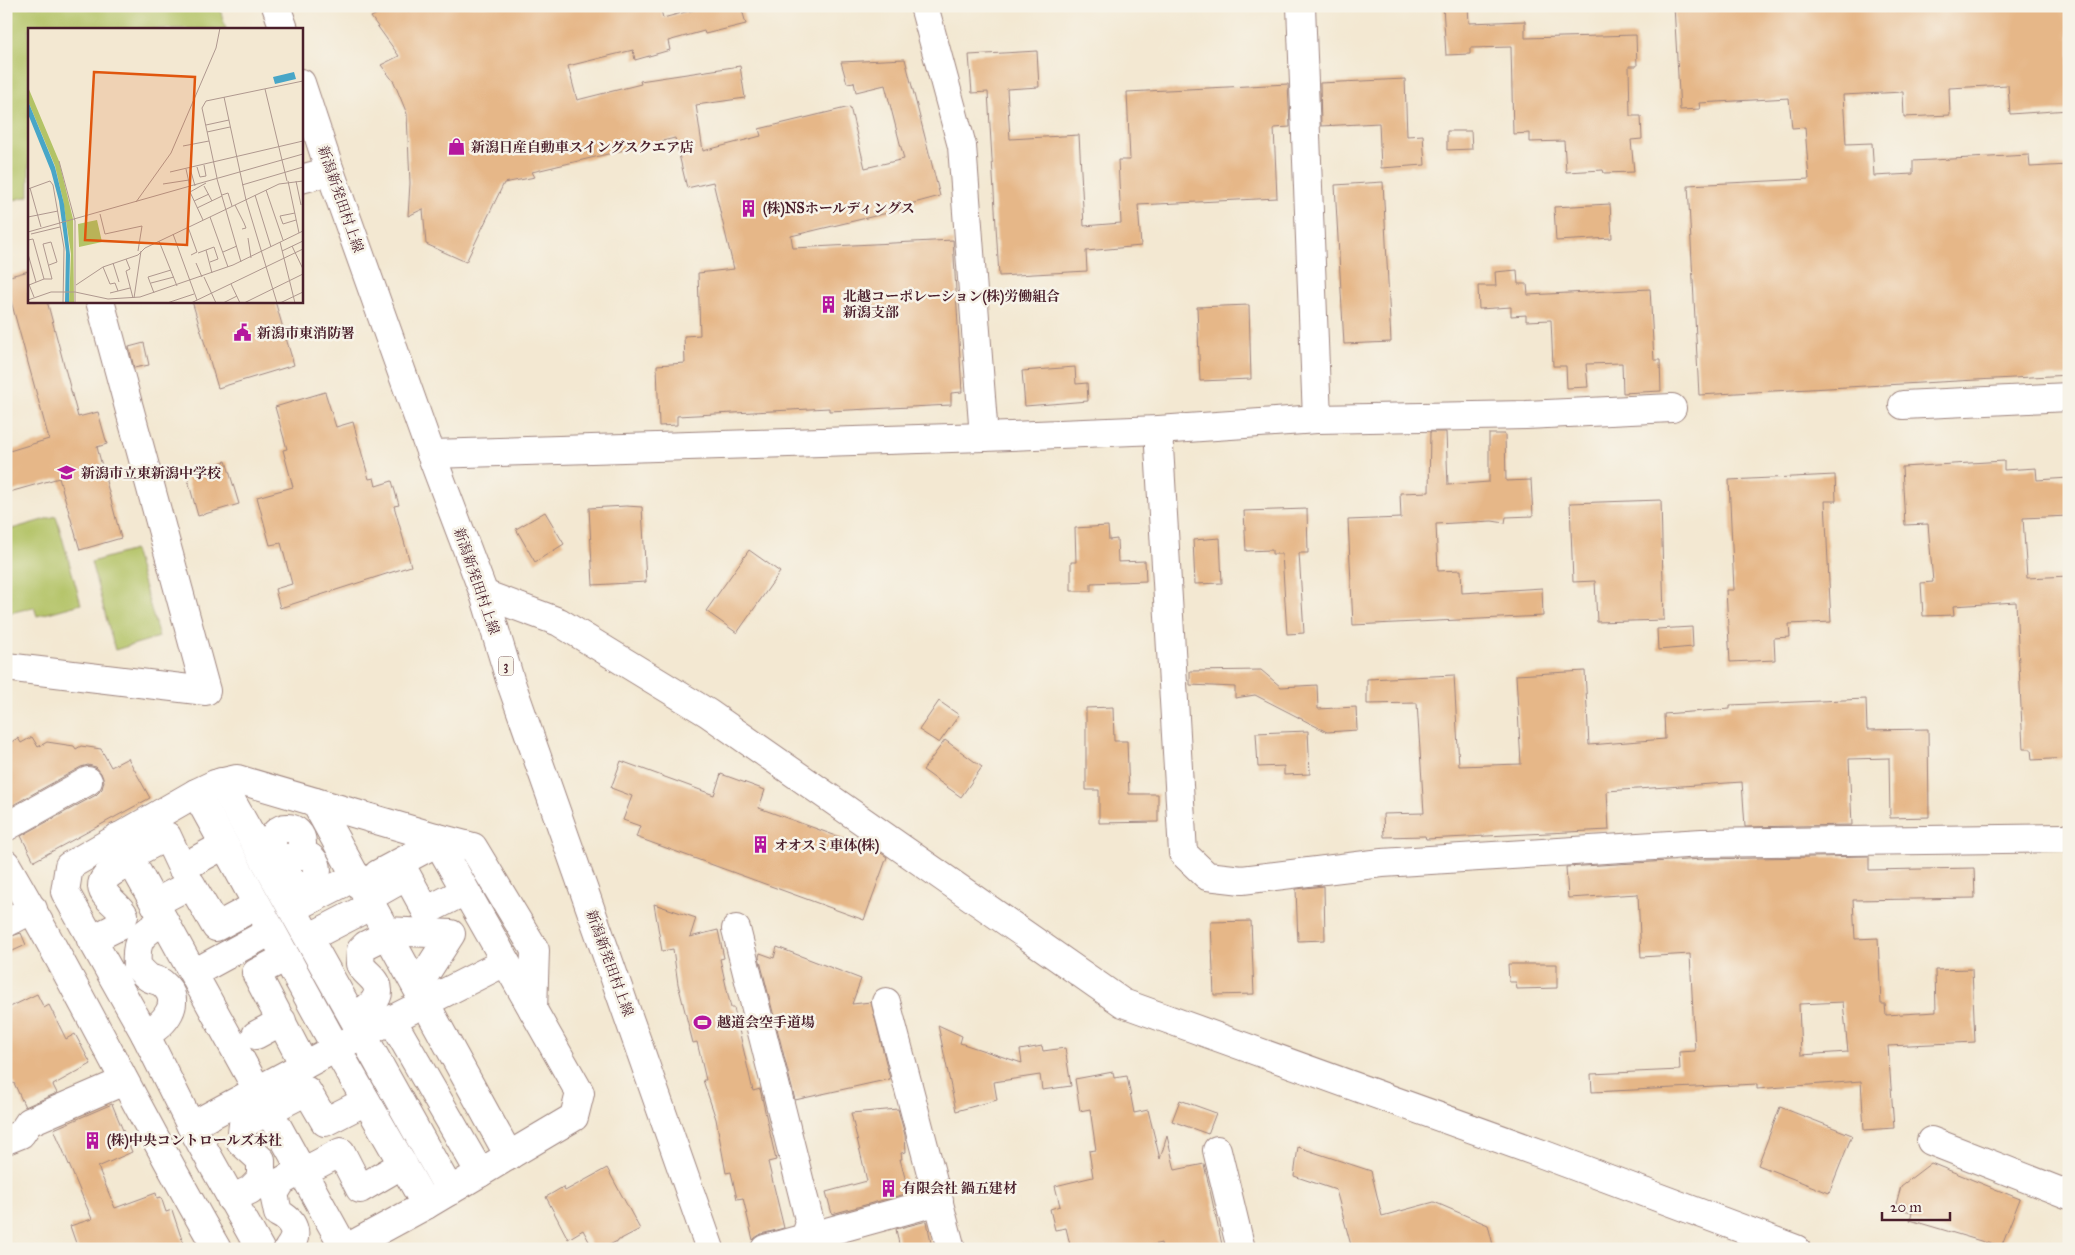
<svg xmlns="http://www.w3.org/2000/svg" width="2075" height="1255" viewBox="0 0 2075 1255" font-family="'IM FELL Great Primer','Noto Serif JP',serif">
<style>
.green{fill:#b3c366;stroke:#7e7148}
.building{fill:#e6b788;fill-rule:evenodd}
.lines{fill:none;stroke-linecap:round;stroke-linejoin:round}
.minor-casing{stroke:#9e847e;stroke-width:30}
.major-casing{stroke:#9e847e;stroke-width:30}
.minor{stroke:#fff;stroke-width:28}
.major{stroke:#fff;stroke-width:28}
.labels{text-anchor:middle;stroke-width:5;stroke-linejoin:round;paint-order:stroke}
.shield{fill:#f7f3e8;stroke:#7e5f64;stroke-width:1}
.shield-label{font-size:12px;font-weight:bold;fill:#4a1f2b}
.poi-label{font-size:14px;font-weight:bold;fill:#4a1f2b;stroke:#f7f3e8;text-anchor:start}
.street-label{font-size:14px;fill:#4a1f2b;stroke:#f7f3e8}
.inset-road{fill:none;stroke:#af988f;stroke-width:1}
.view{fill:#e0560e;fill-opacity:0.15;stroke:#e0560e;stroke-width:2.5}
.inset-edge{fill:none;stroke:#4a1f2b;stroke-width:2.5}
</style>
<rect width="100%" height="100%" fill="#f7f3e8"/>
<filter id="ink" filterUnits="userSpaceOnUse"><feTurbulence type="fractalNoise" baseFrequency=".02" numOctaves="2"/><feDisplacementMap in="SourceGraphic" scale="10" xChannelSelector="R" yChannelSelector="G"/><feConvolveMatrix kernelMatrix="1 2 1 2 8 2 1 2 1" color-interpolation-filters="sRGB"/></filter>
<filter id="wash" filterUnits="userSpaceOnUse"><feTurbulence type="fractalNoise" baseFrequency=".0096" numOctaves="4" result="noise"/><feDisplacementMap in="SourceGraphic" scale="20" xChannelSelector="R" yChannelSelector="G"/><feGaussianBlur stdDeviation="1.12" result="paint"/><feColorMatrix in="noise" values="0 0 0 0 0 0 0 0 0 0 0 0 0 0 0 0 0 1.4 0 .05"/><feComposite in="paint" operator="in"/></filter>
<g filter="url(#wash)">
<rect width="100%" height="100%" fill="#f3e8d2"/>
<g class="green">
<polygon points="6,6 219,6 226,29 29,29 29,196 6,202"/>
<polygon points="56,516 81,604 37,616 34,607 6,614 6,520 9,519 12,529"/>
<polygon points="134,550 159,637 115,650 91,562"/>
</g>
<g id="blocks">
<g class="building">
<polygon points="380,6 407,6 408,11 427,6 660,6 663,18 708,6 741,6 746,24 705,34 704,31 668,41 670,50 635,60 633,50 568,66 577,100 641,84 640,81 740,66 745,98 696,105 703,151 761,136 759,129 850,107 865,168 904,159 885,85 856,92 854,82 847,83 841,62 905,59 940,196 903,206 904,209 791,236 793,248 953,240 962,392 951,393 951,405 829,411 829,408 677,416 677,425 659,426 657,365 685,363 684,336 700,335 698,273 734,269 713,182 687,188 675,138 532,172 535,177 504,183 466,262 426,244 423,209 408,216 410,183 407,114 394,82 381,65 399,56 371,17 381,12"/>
<polygon points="1443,6 1468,6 1469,23 1525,21 1525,38 1636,35 1637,66 1629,66 1630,116 1641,116 1642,139 1631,140 1634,172 1604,173 1603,170 1566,172 1564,141 1530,142 1530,133 1513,134 1511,47 1470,48 1470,54 1446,55"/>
<polygon points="1674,6 2069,6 2069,110 2010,114 2008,85 1949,88 1950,115 1904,117 1903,92 1843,95 1846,144 1872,143 1874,176 1913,174 1913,161 2029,155 2030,167 2069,165 2069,375 1699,395 1688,185 1809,179 1805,127 1792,128 1789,98 1699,103 1700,109 1680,110"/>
<polygon points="1037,51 1039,87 1007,89 1010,139 1079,135 1084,226 1121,223 1118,160 1130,160 1127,92 1288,84 1290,127 1274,128 1277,198 1138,205 1141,246 1086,251 1087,271 999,276 988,92 972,93 969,55"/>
<polygon points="1405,79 1407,136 1423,135 1425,165 1381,168 1379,123 1321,126 1320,83"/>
<polygon points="1447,131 1471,131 1472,149 1447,150"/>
<polygon points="1383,182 1391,342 1344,344 1335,185"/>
<polygon points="1610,204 1612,238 1556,241 1554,207"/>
<polygon points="1517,270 1518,284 1527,284 1528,295 1650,289 1654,360 1660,360 1661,391 1623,393 1622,363 1586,364 1588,387 1567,388 1566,366 1553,366 1551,320 1526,321 1526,315 1511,316 1511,307 1479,309 1478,286 1496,286 1495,272"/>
<polygon points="29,271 29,301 47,301 78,417 98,412 107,444 97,447 121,538 80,550 59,478 6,493 6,452 49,439 6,283 6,277"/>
<polygon points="192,301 275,301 294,365 218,388"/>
<polygon points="1249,305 1251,379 1200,381 1197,307"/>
<polygon points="144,343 149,365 134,368 129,347"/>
<polygon points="1075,367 1076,384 1087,383 1088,401 1025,406 1022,371"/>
<polygon points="325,392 336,427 353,422 369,479 374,478 376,486 392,481 399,505 394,506 411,566 280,608 275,589 292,584 281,543 270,545 257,497 293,487 283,450 287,449 275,407"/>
<polygon points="1430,432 1446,432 1448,485 1489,482 1489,434 1505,434 1506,481 1531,480 1533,516 1506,517 1505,523 1492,521 1436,524 1438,571 1461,570 1462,593 1542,588 1543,616 1353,625 1348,520 1401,518 1400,493 1429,492"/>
<polygon points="226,461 239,504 198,516 186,473"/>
<polygon points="2004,461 2004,470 2036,468 2037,480 2069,478 2069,516 2023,518 2027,578 2069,576 2069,758 2032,760 2031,749 2023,749 2016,602 1953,606 1954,615 1923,616 1921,583 1933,582 1928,524 1905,525 1902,467"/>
<polygon points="1835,475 1836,501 1825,501 1831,622 1789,624 1790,637 1774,638 1775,660 1730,662 1726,590 1734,590 1729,480"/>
<polygon points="1661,500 1664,620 1597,622 1595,581 1573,582 1570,503"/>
<polygon points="626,506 642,507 646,582 593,585 589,508"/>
<polygon points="1307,509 1308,553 1299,553 1304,633 1287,634 1282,554 1272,554 1272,550 1246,551 1244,511"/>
<polygon points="545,512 564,544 535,562 516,529"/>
<polygon points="1108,526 1109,540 1117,539 1118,562 1145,561 1146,581 1091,583 1091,591 1071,591 1071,562 1076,562 1075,528"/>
<polygon points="1220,538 1222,583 1195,584 1193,540"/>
<polygon points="749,550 780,572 737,633 706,611"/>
<polygon points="1692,627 1693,647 1658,650 1657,629"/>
<polygon points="1261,670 1281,687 1317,685 1318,709 1356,707 1357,730 1327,732 1255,695 1235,698 1235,687 1190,685 1190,671"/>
<polygon points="1585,671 1589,745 1665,739 1664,714 1730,709 1730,705 1866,699 1867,730 1928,729 1929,817 1890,818 1889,758 1849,759 1852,825 1745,827 1742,782 1607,791 1609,830 1426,839 1425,836 1384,837 1383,814 1424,813 1417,703 1367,704 1367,679 1454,675 1459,766 1521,764 1516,675"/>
<polygon points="939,701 959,715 939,743 919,730"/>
<polygon points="1113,707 1114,741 1127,741 1129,794 1158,794 1158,822 1099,823 1099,790 1086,790 1086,708"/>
<polygon points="1308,731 1310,774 1284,775 1284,766 1258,767 1256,733"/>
<polygon points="32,737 38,747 47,742 74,746 76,749 81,746 101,749 111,767 128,758 150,798 34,861 21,836 96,795 102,789 104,781 101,773 96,767 88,765 81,767 6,809 6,745 18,738 21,743"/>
<polygon points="945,740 982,767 961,797 923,770"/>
<polygon points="621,761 714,795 721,774 765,790 759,808 878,851 887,857 864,920 636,837 640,826 623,820 632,796 611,788"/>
<path d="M1869 856V870L1974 868 1975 898 1853 900 1855 939 1878 938 1881 1004H1885L1886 1015 1936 1012 1935 970 1972 969 1975 1042 1888 1046 1894 1128 1864 1130 1861 1081 1757 1089V1084L1592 1092 1591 1074 1680 1070 1679 1052 1695 1051 1690 954 1641 957 1638 894 1568 898 1566 867 1703 859ZM1843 1002 1848 1052 1801 1055 1799 1004Z"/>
<polygon points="1324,886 1325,940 1298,941 1296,889"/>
<polygon points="654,904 696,918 690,937 718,930 724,958 720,959 731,1008 734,1008 753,1091 760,1089 776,1160 768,1162 784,1228 761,1234 753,1240 743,1198 737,1199 731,1172 726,1173 716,1119 703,1080 706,1080 697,1042 693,1043 678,984 673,949 662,951"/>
<polygon points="1251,921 1254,994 1214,995 1211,922"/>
<polygon points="21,933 26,945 6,954 6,938"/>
<polygon points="777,947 861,979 852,1004 871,1002 890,1079 795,1100 759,957 760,953 774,958"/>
<polygon points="1508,964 1557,964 1557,988 1517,989 1516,982 1509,982"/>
<polygon points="37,994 44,1008 49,1005 66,1039 75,1034 91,1064 53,1085 57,1093 25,1107 14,1083 6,1086 6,1009"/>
<polygon points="938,1025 962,1036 960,1043 1022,1063 1020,1050 1042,1046 1043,1051 1065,1048 1071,1086 1042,1090 1040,1075 994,1082 997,1100 956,1111"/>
<polygon points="1113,1072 1114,1078 1127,1076 1134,1113 1148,1110 1160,1159 1167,1136 1175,1170 1204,1164 1223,1249 1162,1249 1161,1243 1138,1249 1071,1249 1066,1228 1055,1230 1050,1209 1060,1206 1055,1186 1093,1177 1089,1151 1096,1150 1090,1109 1080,1111 1075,1079"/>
<polygon points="1180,1100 1216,1113 1208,1134 1172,1121"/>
<polygon points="112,1104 132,1152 98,1167 115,1208 156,1193 157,1198 161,1197 166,1212 172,1210 185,1249 78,1249 70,1226 92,1219 54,1129"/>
<polygon points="1780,1107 1852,1135 1829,1193 1758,1165"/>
<polygon points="898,1109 905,1135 906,1152 901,1153 902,1159 900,1159 909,1193 832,1214 826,1192 867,1181 851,1113"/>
<polygon points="1298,1147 1371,1171 1382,1216 1434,1202 1488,1225 1494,1249 1352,1249 1336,1190 1294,1176"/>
<polygon points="1931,1163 2020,1199 2001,1247 1910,1220 1912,1212 1895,1208 1901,1186"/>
<polygon points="607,1168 640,1229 602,1249 593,1249 583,1230 568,1239 546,1197 563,1187 565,1191"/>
<polygon points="927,1221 932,1249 900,1249 896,1229"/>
</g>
</g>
</g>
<g filter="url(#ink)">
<use href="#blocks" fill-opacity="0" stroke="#9e847e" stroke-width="1"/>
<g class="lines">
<defs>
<g id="minor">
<polyline points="924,6 962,146 984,437"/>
<polyline points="1301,6 1317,419"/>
<polyline points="301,179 330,171"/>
<polyline points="1903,405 2069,397"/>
<polyline points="1158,430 1183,853 1207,876 1242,880 1382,863 1702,843 2069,838"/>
<polyline points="431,454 984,437 1158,430 1317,419 1526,415 1672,408"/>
<polyline points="484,594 559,622 708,713 1123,1003 1545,1155 1796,1249"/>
<polyline points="6,667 206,691 100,301"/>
<polyline points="221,782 450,1191"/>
<polyline points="196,793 336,1048 426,1205"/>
<polyline points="315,802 509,1156"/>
<polyline points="6,827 88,781"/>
<circle cx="287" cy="843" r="15"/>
<polyline points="118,837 345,1249"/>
<polyline points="435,837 473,847 535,950 533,1010"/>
<circle cx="302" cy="870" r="15"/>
<polyline points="129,856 167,836 182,868 224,845"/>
<path d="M6 864C80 990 143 1122 217 1249"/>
<polyline points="378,874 438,842"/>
<polyline points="368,898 407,876 426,911 465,891"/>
<polyline points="155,903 191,884 216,927 257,905"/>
<polyline points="302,904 357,876"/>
<polyline points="6,923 33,909"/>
<polyline points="736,929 810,1223 805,1238"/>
<polyline points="386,931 451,934 417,987"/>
<polyline points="318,933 372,905"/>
<path d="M91 940 121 925 124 915C119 906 111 902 105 894 93 877 120 868 132 862"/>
<polyline points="286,957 256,973 304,1065"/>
<polyline points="194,973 271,931"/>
<polyline points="886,1002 951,1249"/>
<path d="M353 1017C365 1010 384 1000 376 983 372 976 364 972 360 964L361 950 366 945 388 934"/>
<polyline points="392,1020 480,1173"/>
<path d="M145 1034C164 1025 185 1002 162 983 158 980 152 980 148 977 144 974 140 969 137 966 135 939 141 934 164 921"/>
<polyline points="256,1035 282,1021"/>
<polyline points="191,1126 336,1048 505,962"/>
<polyline points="6,1140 21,1134 29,1122 124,1081"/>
<polyline points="1931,1141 2069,1195"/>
<polyline points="1217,1150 1241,1249"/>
<polyline points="303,1172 341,1152 360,1189 403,1164"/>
<polyline points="231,1199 250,1190 261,1179 261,1160 241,1142 243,1124 307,1091 325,1122 366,1101"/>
<polyline points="260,1249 191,1126 145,1034 65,892 69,866 196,793 215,784 237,779 435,837 580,1093 574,1117 426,1205 345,1249"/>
<path d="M288 1249C300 1234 294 1221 278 1213L274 1194 282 1181 302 1170"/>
<polyline points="765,1249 939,1201"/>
</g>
<g id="major">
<polyline points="276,6 284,29"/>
<polyline points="301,83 330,171 431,454 484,594 511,683 710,1249"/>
</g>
</defs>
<use href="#minor" class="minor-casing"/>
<use href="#major" class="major-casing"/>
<use href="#minor" class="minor"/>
<use href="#major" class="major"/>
</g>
</g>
<defs>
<symbol id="shop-bare" viewBox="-9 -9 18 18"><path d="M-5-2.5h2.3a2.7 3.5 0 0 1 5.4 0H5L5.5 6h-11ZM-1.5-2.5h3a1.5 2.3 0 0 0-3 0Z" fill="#b5179e" stroke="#f7f3e8" stroke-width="2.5" paint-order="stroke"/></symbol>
<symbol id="building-bare" viewBox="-9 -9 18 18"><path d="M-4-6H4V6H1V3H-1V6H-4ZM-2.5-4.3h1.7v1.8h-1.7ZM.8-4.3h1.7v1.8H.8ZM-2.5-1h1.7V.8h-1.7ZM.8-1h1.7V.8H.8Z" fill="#b5179e" stroke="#f7f3e8" stroke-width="2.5" paint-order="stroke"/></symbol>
<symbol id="civic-bare" viewBox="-9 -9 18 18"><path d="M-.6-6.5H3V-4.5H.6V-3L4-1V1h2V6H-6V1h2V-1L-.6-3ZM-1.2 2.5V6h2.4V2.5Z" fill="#b5179e" stroke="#f7f3e8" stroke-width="2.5" paint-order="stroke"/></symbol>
<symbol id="school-bare" viewBox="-9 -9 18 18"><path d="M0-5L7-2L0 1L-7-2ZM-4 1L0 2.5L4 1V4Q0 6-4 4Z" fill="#b5179e" stroke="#f7f3e8" stroke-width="2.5" paint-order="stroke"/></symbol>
<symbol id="stadium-bare" viewBox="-9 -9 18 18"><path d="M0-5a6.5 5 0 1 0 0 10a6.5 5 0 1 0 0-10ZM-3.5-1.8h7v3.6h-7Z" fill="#b5179e" stroke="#f7f3e8" stroke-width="2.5" paint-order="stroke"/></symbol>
</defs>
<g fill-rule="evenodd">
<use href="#shop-bare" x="444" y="134" width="25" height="25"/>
<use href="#building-bare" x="736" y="196" width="25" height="25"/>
<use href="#building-bare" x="816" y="292" width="25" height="25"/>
<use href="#civic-bare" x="230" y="320" width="25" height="25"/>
<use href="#school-bare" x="54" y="460" width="25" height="25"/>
<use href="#building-bare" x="748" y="832" width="25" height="25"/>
<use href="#stadium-bare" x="690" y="1010" width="25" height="25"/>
<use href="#building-bare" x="80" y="1128" width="25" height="25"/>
<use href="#building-bare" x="876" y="1176" width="25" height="25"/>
</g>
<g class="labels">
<rect class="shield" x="498.5" y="656.5" width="15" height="19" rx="4"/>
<g class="shield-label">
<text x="506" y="670">3</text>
</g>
<g class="poi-label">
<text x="471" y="152">新潟日産自動車スイングスクエア店</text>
<text x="763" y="213">(株)NSホールディングス</text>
<text x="843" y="301">北越コーポレーション(株)労働組合<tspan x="843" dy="16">新潟支部</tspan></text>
<text x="257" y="338">新潟市東消防署</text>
<text x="81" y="478">新潟市立東新潟中学校</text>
<text x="774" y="850">オオスミ車体(株)</text>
<text x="717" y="1027">越道会空手道場</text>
<text x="107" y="1145">(株)中央コントロールズ本社</text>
<text x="902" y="1193">有限会社 鍋五建材</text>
</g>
<g class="street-label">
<text transform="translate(341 199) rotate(71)" y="5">新潟新発田村上線</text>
<text transform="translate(477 581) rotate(71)" y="5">新潟新発田村上線</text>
<text transform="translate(610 963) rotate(70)" y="5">新潟新発田村上線</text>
</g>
</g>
<g transform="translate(28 28)">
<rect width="275" height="275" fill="#f3e8d2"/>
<path d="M0 59 31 133 45 191 46 275H41L43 226 35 172 27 138 0 73ZM69 192 74 214 51 219 50 196Z" fill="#b3c366"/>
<path d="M266 44 268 51 247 56 245 49ZM0 73 27 139 36 176 42 227 41 275H37L38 224 31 173 23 143 0 86Z" fill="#48a6c7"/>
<path class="inset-road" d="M237 61 259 153M196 69 218 172 249 275M178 97 201 92M179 104 202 99M155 118 181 113M31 133 47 193V275M169 139 172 149 178 148 176 137M162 140 167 158M158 141 162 159M142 144 275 113M189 150 174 80 178 73 275 53M189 151 213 234M260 153 271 205M268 153 273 177M135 156 161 152M214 157 275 139M176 158 184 173M2 160 13 199M0 161 22 153 25 157 36 220 35 275M238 162 255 212M194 167 200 165 204 178M227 167 243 219M166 173 181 166M108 174 143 125 188 20 192 0M207 177 216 195 218 200 214 201M169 180 194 168M267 185 252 188 255 196 268 192M72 186 77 206 114 198 110 223M0 189 30 183M182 189 200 239M175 192 162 164 178 155M160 199 169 224 163 227M0 204 275 126M3 206 32 199M145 206 169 272M220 210 223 230M0 212 5 211 16 251H24L15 216 23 214 29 234 21 237M131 213 149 258M252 214 267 275M264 218 275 241M178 222 184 245M254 223 275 213M195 224 209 218M170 225 186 219 190 231 182 234M0 226 8 254M98 231 102 241 98 243 105 270M85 235 91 254M168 235 174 249M75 239 82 256 87 255 90 263M176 249 188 275M0 254 6 269M123 255 146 249M203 256 212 275M1 257 16 251M48 257 75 239 110 227 117 220 251 156 275 153M82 265 102 260M126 265 120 249 143 242M106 270 113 223M0 272 23 264H47L80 271 112 269 205 237 275 203M139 275 166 266M163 275 275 221M195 275 209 268M216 275 275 246M252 275 275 264"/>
<path class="view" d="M66 44 167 49 159 217 57 212Z"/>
<rect width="275" height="275" class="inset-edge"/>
</g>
<rect width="2075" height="1255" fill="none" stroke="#f7f3e8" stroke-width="25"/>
<path d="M1882 1212v8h68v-8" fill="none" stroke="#4a1f2b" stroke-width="2.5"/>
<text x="1890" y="1212" font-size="15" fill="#4a1f2b" stroke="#f7f3e8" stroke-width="4" paint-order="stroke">20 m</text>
</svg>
